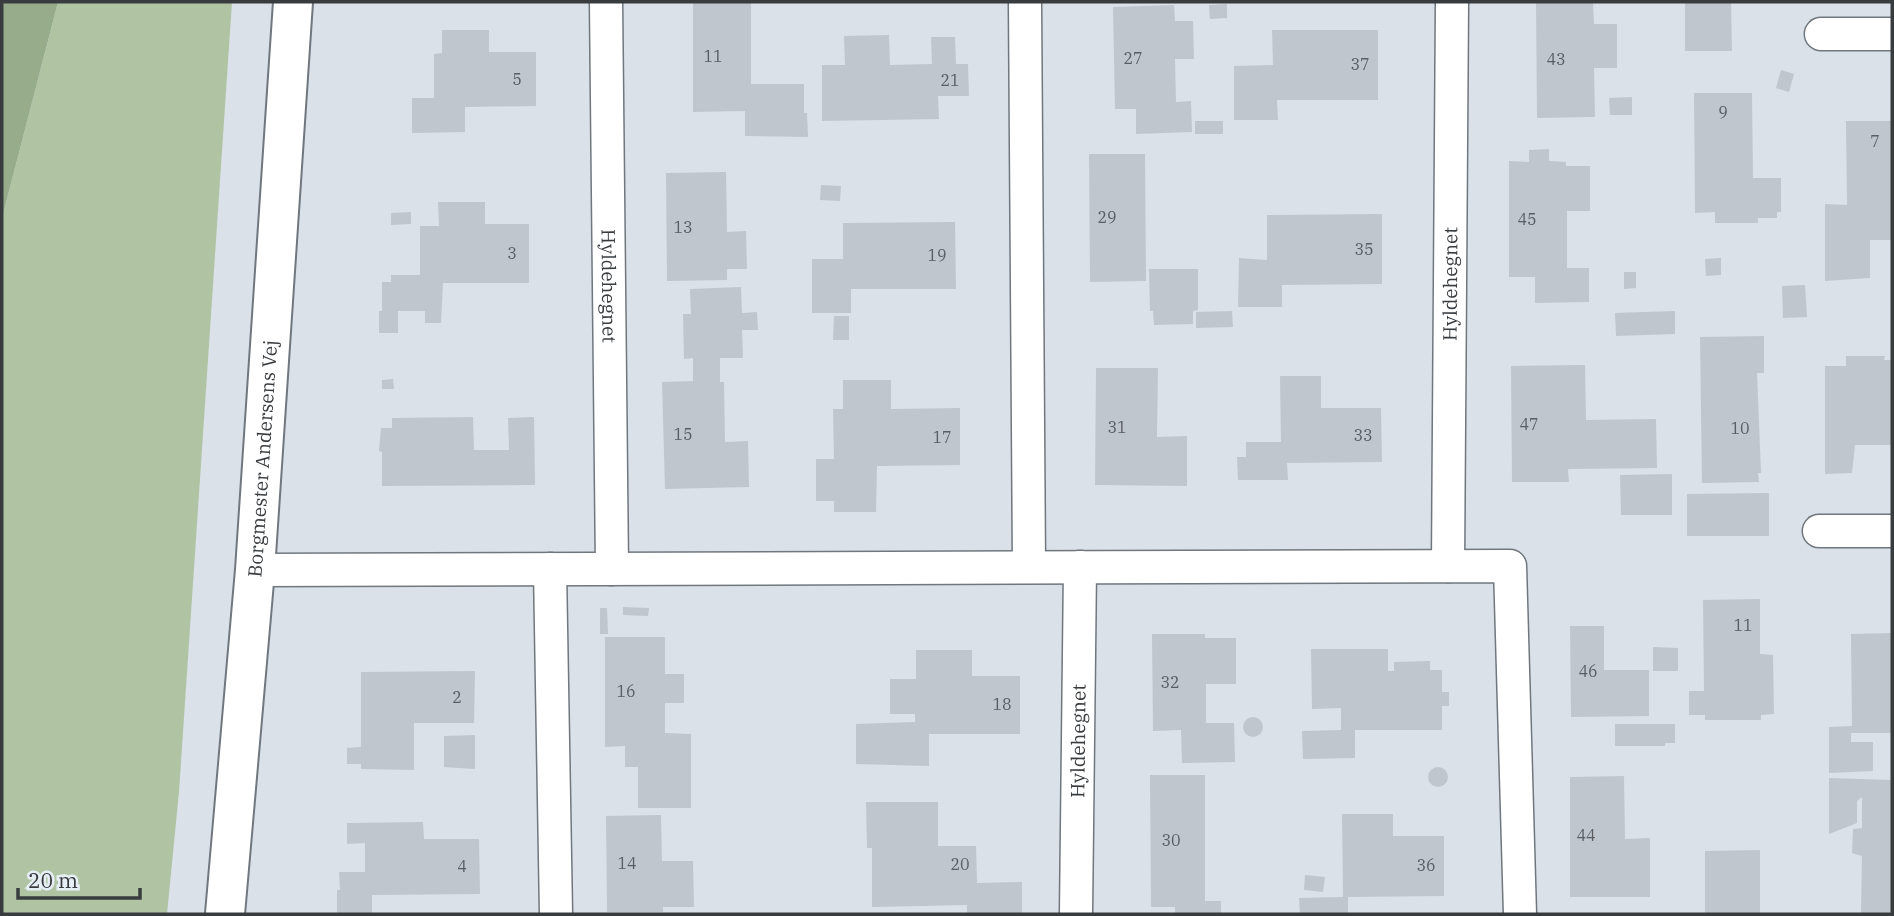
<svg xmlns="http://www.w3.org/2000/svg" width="1894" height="916" viewBox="0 0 1894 916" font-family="'IBM Plex Serif',serif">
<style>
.green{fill:#b0c4a4}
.forest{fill:#97ac8a}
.building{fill:#bfc6ce}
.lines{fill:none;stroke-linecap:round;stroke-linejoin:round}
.street-casing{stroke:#70777e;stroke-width:35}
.secondary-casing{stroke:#70777e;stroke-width:42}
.street{stroke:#fff;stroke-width:32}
.secondary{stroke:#fff;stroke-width:38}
.labels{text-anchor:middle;stroke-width:6;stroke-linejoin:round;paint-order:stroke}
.number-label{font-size:16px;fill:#5a5e63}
.street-label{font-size:19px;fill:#393c3f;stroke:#e7eff6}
</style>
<rect width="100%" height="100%" fill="#dae1e9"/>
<polygon class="green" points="58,2 232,2 179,792 167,914 2,914 2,218"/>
<polygon class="forest" points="2,2 58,2 2,218"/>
<g class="building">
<polygon points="693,2 751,2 751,84 804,84 804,113 807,113 808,137 745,136 745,111 693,112"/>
<polygon points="1536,2 1593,2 1594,24 1617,24 1617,68 1594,68 1595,117 1537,118"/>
<polygon points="1685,2 1731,2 1732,51 1685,51"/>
<polygon points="1227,4 1227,18 1210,19 1209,5"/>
<polygon points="1174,5 1175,21 1193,21 1194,59 1175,59 1176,102 1191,101 1192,132 1136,134 1136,109 1115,109 1113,7"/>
<polygon points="442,30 489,30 489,52 536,52 536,106 465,107 465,132 412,133 412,98 434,98 434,54 442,53"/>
<polygon points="1272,30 1378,30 1378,100 1277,100 1278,120 1234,120 1234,66 1273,65"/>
<polygon points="889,35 890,65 932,64 931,37 955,37 956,64 968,64 969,96 938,96 939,119 822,121 822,65 845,65 844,36"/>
<polygon points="1781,70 1794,74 1789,92 1776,88"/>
<polygon points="1694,93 1752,93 1753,178 1781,178 1781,212 1777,212 1777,218 1758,218 1758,223 1715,223 1715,212 1695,213"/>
<polygon points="1632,97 1632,115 1610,115 1609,98"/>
<rect x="1195" y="121" width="28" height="13"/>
<polygon points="1846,121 1892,121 1892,240 1870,240 1870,278 1825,281 1825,204 1847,205"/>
<polygon points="1549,149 1549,161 1566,162 1566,166 1590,166 1590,211 1567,211 1567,268 1589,268 1589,302 1535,303 1535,277 1509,277 1509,161 1529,162 1529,150"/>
<polygon points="1089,154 1145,154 1146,281 1090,282"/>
<polygon points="726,172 727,232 746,231 747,269 727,269 727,280 667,281 666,173"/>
<polygon points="821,185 841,186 840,201 820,200"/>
<polygon points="438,202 485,202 485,224 529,224 529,283 443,283 441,323 425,323 425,311 398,311 398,333 379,333 379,311 382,311 382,282 391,282 391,275 420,275 420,226 439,226"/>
<polygon points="411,212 411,224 391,225 391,213"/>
<polygon points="1382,214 1382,284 1282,285 1282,307 1238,307 1239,258 1267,260 1267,215"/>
<polygon points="955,222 956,289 851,289 851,313 812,313 812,259 843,259 843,223"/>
<polygon points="1721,258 1721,275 1706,276 1705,259"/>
<polygon points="1149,269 1198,269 1198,310 1193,311 1193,324 1154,325 1153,311 1150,311"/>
<polygon points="1624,272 1636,272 1636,288 1624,289"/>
<polygon points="1805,285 1807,317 1783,318 1782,286"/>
<polygon points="741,287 742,313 757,312 758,330 742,330 743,358 720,358 720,382 724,382 725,442 748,441 749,487 665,489 662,382 693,381 693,358 684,359 683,314 691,314 690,289"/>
<polygon points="1232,311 1233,327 1196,328 1196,312"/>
<polygon points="1675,311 1675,334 1616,336 1615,313"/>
<polygon points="834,316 849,316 849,340 833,340"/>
<polygon points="1764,336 1764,373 1757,373 1761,473 1758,473 1759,482 1702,483 1700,337"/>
<polygon points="1846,356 1885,356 1884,360 1892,360 1892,445 1855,445 1852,473 1825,474 1825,366 1846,366"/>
<polygon points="1585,365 1586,420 1656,419 1657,468 1568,469 1569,482 1512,482 1511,366"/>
<polygon points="1096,368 1158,368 1157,437 1187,436 1187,486 1095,485"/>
<polygon points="1280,376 1321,376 1321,408 1381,408 1382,462 1287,463 1288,480 1238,480 1237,457 1246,457 1246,442 1281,442"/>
<polygon points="393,379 394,389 382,389 382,380"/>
<polygon points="843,380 891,380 891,409 960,408 960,465 877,466 876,512 834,512 834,501 816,501 816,459 834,459 833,409 843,409"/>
<polygon points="473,417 474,450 509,450 508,418 534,417 535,485 382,486 382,452 379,451 381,428 392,428 392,418"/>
<polygon points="1672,474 1672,515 1621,515 1620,475"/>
<polygon points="1769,493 1769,536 1687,536 1687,494"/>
<polygon points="1760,599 1760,654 1773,655 1774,714 1761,715 1761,720 1705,720 1705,715 1689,715 1689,691 1704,691 1703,600"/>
<polygon points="623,607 649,608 648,616 623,615"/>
<polygon points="600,608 607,608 608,634 600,634"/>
<polygon points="1570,626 1604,626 1604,670 1649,670 1649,716 1571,717"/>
<polygon points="1892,633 1892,733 1851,733 1851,742 1873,742 1873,771 1829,773 1829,727 1852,726 1851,634"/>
<polygon points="1152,634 1205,634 1205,638 1236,638 1236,684 1206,684 1206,723 1234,723 1235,762 1182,763 1181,730 1153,731"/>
<polygon points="605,637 665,637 665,674 684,674 684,703 665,703 665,733 691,734 691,808 638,808 638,767 625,767 625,746 605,747"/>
<polygon points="1653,647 1678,648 1678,671 1653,671"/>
<polygon points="1311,649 1388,649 1388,671 1394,671 1394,662 1430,661 1430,670 1442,670 1442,692 1449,692 1449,706 1442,706 1442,730 1355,730 1355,758 1303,759 1302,731 1341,730 1341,708 1312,709"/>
<polygon points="916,650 972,650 972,676 1020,676 1020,734 929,734 929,766 856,764 856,724 915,722 915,714 890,714 890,679 916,679"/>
<polygon points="475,671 474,723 414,723 414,770 361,769 361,764 347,764 347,748 361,747 361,672"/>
<circle cx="1253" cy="727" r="10"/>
<polygon points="1615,724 1675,724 1675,743 1665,743 1665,746 1615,746"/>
<polygon points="475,735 475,769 444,767 444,736"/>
<circle cx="1438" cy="777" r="10"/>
<polygon points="1150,775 1205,775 1205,901 1221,901 1221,914 1175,914 1175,907 1151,907"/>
<polygon points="1624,776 1625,839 1650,838 1650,897 1570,897 1570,777"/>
<polygon points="1829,778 1892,780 1892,914 1861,914 1862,856 1852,853 1853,829 1862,828 1862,797 1857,801 1857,823 1829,834"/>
<polygon points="866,802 938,802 938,846 976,846 977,883 1022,882 1022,913 967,914 967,905 872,907 872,848 867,848"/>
<polygon points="1342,814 1393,814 1393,836 1444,836 1444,896 1348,897 1348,914 1300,914 1299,898 1343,897"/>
<polygon points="661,815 662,861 693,861 694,907 663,907 663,912 607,912 606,816"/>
<polygon points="423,822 424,839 479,839 480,894 372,895 372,914 337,914 337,890 340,890 339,872 365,872 365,843 347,844 347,823"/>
<polygon points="1760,850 1760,914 1705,914 1705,851"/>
<polygon points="1305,875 1325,877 1323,892 1304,890"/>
</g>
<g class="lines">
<defs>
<g id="street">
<path id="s1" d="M606 2 612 569"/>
<polyline points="1025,2 1029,567"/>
<polyline points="1821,34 1892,34"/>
<polyline points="1819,531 1892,531"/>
<path id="s2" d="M1448 566 1452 2"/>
<polyline points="550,569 556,914"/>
<polyline points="255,570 1510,566 1520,914"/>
<path id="s3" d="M1076 914 1080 567"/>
</g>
<g id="secondary">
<path id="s4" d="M225 914 255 570 293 2"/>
</g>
</defs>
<use href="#street" class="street-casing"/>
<use href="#secondary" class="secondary-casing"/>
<use href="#street" class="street"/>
<use href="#secondary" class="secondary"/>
</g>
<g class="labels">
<g class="number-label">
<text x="713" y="62">11</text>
<text x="1133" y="64">27</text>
<text x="1556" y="65">43</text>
<text x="1360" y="70">37</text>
<text x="517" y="85">5</text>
<text x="950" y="86">21</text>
<text x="1723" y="118">9</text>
<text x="1875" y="147">7</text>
<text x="1107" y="223">29</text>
<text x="1527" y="225">45</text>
<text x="683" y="233">13</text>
<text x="1364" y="255">35</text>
<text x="512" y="259">3</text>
<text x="937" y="261">19</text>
<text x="1529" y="430">47</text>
<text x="1117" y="433">31</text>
<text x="1740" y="434">10</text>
<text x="683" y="440">15</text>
<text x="1363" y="441">33</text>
<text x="942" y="443">17</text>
<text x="1743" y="631">11</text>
<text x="1588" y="677">46</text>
<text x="1170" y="688">32</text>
<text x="626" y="697">16</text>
<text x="457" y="703">2</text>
<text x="1002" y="710">18</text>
<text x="1586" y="841">44</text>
<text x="1171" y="846">30</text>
<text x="627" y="869">14</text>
<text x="960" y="870">20</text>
<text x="1426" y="871">36</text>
<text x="462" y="872">4</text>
</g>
<g class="street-label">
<text dy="7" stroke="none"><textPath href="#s2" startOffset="282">Hyldehegnet</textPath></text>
<text dy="7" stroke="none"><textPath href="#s1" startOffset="284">Hyldehegnet</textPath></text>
<text dy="7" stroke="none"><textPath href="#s4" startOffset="457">Borgmester Andersens Vej</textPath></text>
<text dy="7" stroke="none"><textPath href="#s3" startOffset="173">Hyldehegnet</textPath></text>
</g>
</g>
<rect width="1894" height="916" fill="none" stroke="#393c3f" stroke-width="7"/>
<path d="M18 888v10h122v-10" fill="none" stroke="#393c3f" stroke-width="3.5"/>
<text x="28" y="888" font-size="21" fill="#393c3f" stroke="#e7eff6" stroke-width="5" paint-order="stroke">20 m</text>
</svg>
